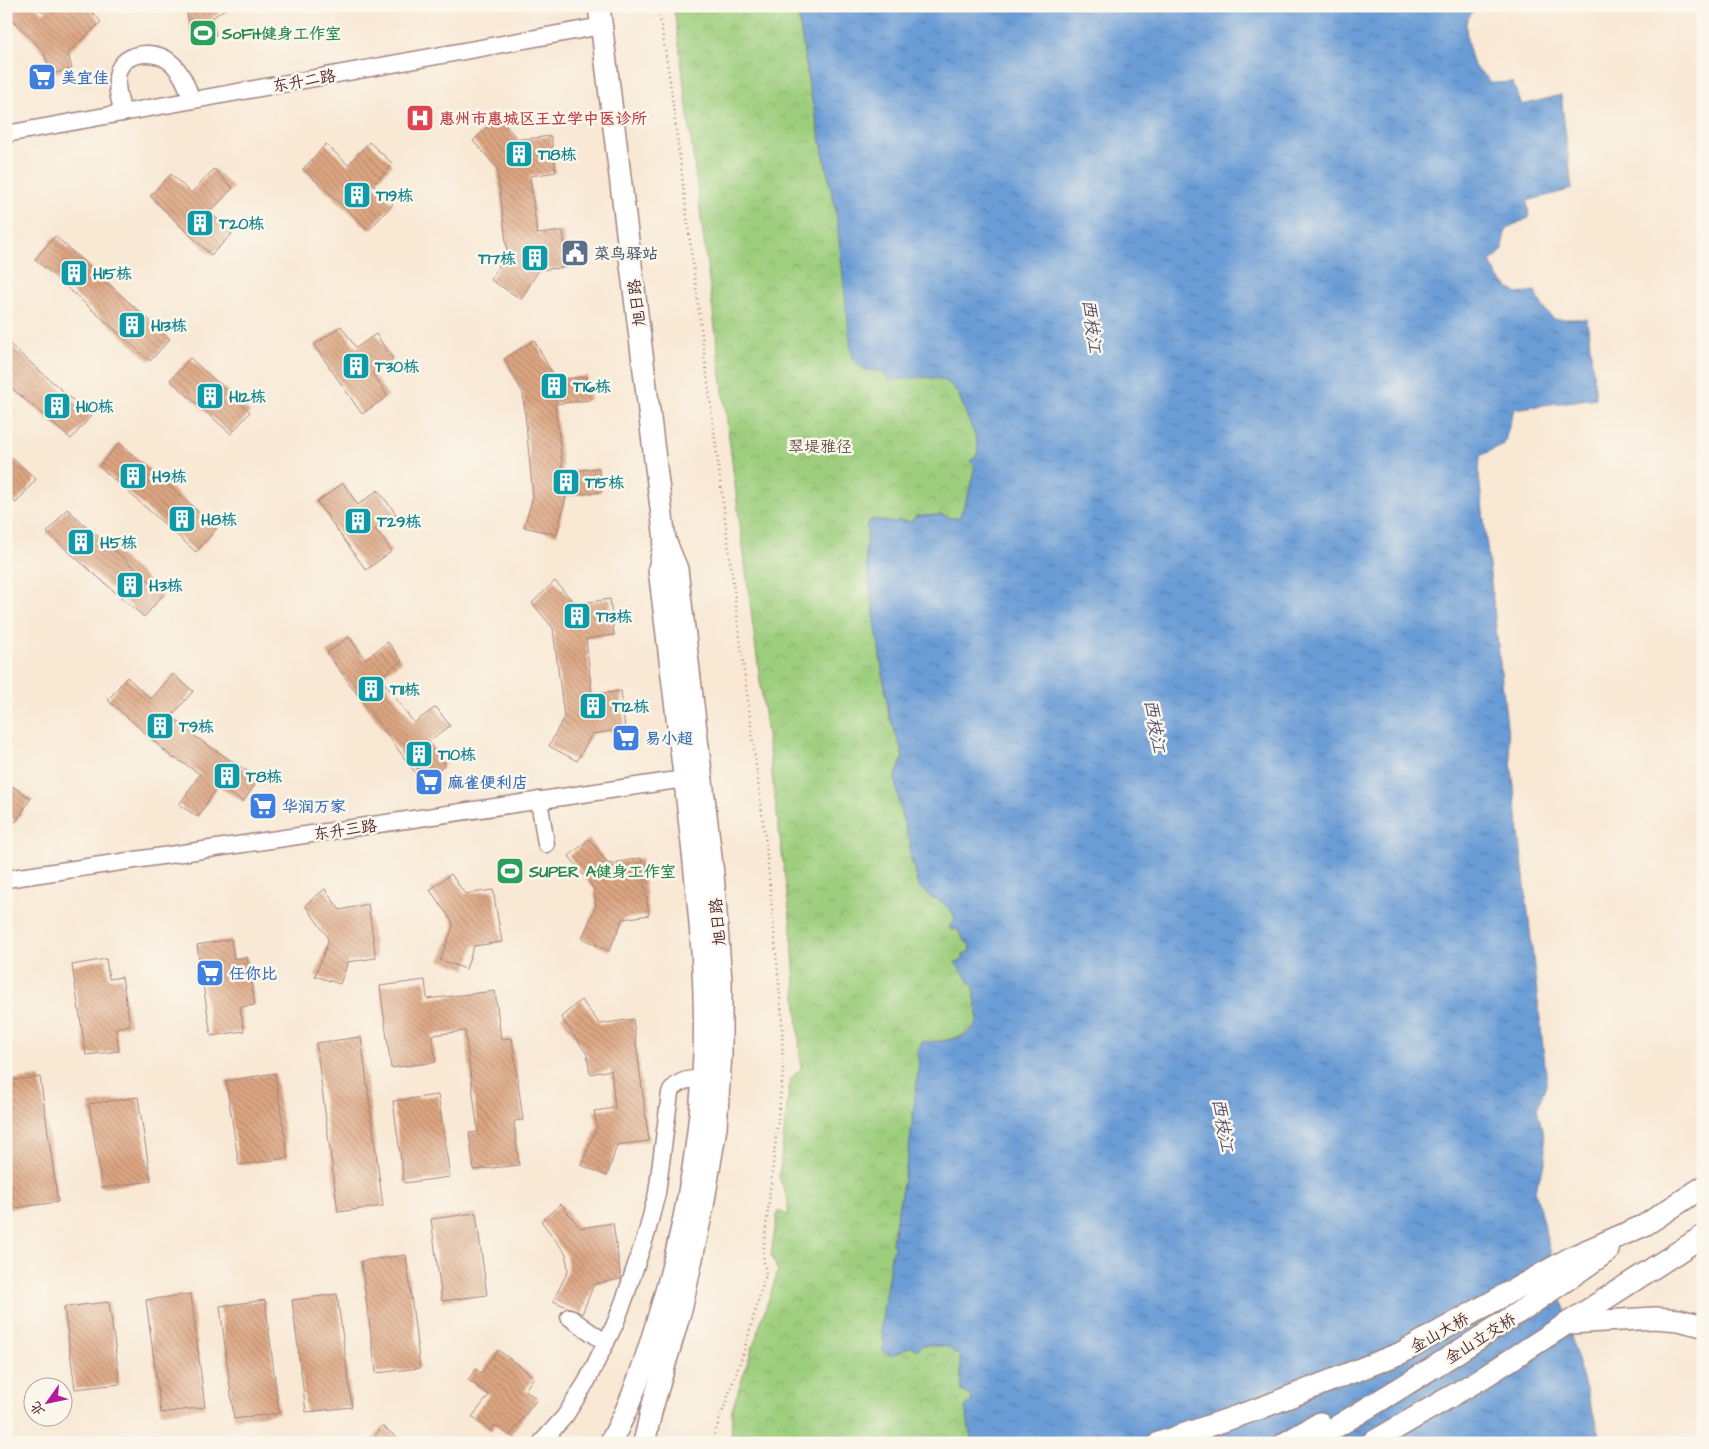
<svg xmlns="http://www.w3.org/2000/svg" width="1709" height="1449" viewBox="0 0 1709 1449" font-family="'Architects Daughter','LXGW WenKai TC',sans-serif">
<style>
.park{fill:url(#park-crowns);stroke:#747654}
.water{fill:url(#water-ripples);stroke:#5a5e80}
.building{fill:url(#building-back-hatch)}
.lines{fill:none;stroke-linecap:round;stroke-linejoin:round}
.minor-casing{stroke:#a18480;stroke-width:19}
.major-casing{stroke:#a18480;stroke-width:24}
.path{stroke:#a18480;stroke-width:2.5;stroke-dasharray:1 4;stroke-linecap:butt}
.minor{stroke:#fff;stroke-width:16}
.major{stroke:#fff;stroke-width:21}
.labels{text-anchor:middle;stroke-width:5;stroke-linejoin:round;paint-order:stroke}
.leisure-label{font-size:16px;font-weight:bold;fill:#27864d;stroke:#fbf7ec;text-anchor:start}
.shop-label{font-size:16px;font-weight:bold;fill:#366cbe;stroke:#fbf7ec;text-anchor:start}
.street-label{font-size:16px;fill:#4a1f2b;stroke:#fbf7ec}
.health-label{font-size:16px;font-weight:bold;fill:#be3a42;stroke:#fbf7ec;text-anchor:start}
.culture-label{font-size:16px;font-weight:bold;fill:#0d838f;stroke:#fbf7ec;text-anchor:start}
.service-label{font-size:16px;font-weight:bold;fill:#4e5e75;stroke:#fbf7ec;text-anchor:start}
.park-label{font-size:16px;fill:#635444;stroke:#fbf7ec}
.water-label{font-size:18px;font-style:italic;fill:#57516f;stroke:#fbf7ec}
</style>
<defs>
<pattern id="park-crowns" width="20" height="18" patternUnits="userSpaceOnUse" patternTransform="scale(1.25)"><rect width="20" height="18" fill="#9dce7d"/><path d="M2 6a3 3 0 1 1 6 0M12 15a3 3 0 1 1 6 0" fill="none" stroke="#89b06c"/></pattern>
<pattern id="water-ripples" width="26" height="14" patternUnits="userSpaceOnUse" patternTransform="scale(1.25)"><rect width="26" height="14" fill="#6a9cd5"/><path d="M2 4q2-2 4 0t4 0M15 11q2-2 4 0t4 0" fill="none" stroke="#597fad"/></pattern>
<pattern id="building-back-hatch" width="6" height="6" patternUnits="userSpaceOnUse" patternTransform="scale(1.25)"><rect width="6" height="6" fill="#dda682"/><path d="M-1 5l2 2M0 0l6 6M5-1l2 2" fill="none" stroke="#b5876b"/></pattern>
</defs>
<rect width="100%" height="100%" fill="#fbf7ec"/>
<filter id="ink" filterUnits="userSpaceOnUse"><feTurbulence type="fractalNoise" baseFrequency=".02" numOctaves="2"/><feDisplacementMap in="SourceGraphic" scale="10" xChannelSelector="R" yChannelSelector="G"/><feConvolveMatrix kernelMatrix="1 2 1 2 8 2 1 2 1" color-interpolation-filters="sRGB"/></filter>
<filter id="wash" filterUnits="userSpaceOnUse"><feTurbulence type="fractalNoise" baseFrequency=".0096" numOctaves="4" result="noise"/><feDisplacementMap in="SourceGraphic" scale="20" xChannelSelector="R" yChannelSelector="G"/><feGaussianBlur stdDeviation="1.12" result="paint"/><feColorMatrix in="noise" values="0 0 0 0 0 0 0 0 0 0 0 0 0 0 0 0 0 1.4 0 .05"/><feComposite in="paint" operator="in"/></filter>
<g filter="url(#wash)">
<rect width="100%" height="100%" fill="#f8e8d4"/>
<path class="park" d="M674 6H797L809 86 836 212 865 370 882 371 889 380C905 379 938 373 950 384 960 393 964 408 968 419 973 430 980 445 977 456L970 461 975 466 968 496 959 518H950L943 515 916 516 911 522 898 520 895 524 872 519 865 552 889 715 901 748 903 758 895 778 902 819 906 826V832L911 840 914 872 931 898C941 898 953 910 955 919L953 924 952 930 958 929 963 939 970 945 971 951 963 961 956 962 974 988 978 1022C964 1040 949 1039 928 1043L922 1041 917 1055 919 1063 909 1151 892 1243 895 1248 892 1251 881 1326 883 1334 909 1347 923 1345 949 1347 954 1353 960 1355 962 1391 971 1396 972 1401 965 1407 972 1443H731L732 1409 778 1271 771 1255 778 1210 788 1216V1199L779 1177 790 1079 801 1068 791 924Z"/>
<path class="water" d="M797 6H1479L1472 12 1466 22 1467 41 1474 66 1493 83 1512 82 1522 105 1561 95 1572 189 1527 201 1529 218C1509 227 1503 226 1503 250L1490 262 1499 279 1517 294 1535 291 1544 309 1554 319H1587L1596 398 1514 409 1504 444 1480 456 1479 476 1547 1082 1537 1109 1544 1138 1546 1161 1535 1190 1576 1356 1602 1443H972L965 1407 972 1401 971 1396 962 1391 960 1355 954 1353 949 1347 923 1345 917 1350 912 1346C903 1349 892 1362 882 1350L885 1343 883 1341 881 1326 892 1250 895 1248 892 1243 909 1151 919 1063 917 1055 922 1041C931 1044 959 1039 967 1034 972 1031 975 1026 978 1022L974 988 955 962 963 961V955L971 951 970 945 963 939 957 929H950L949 926 955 919C953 910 941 898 931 898L925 891 919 888 916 880 917 877 911 860 909 848 911 840 907 837 906 826 902 819 895 778 903 758 901 748 889 715 865 552 868 532 866 526 872 519 895 523 898 520 911 522 916 516 943 515 950 518H959L968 496 975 466 970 461 977 456C980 445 973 430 968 419 964 408 960 393 950 384 938 373 905 379 889 380L882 371 865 370 852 359 836 212 809 86Z"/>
<g id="blocks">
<g class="building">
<polygon points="6,6 36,6 43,13 50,6 87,6 101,22 68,53 72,69 51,74 44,52 6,13"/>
<polygon points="185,6 229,6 212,18 216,35 193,40"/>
<polygon points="498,116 518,140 551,136 556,172 530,176 537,234 563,231 568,267 539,270 521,299 491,280 507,250 497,167 473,141"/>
<polygon points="369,142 393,164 373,185 393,204 369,230 303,169 326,144 348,165"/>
<polygon points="214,169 233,188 210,212 232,234 211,255 150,196 171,174 191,193"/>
<polygon points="55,236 170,339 150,361 35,259"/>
<polygon points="341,326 356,348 376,334 393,359 372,373 388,396 362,414 314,345"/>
<polygon points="534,340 556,380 587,376 590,400 555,404 563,472 599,468 601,492 566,496 557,535 524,527 533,497 523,393 504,359"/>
<polygon points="6,341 91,416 71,439 6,383"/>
<polygon points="190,358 250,412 231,434 170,380"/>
<polygon points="119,443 217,528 196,552 99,466"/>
<polygon points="6,453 36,479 16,503 6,494"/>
<polygon points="343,483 358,505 378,490 396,514 375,529 392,551 366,570 317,502"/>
<polygon points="67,509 164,594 144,617 47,533"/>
<polygon points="555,581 575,604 610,599 614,635 586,639 592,695 621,691 625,729 592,734 577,761 549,746 564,717 553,628 532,603"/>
<polygon points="349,637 365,659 388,642 402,661 380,677 414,723 436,707 450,726 428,742 445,765 422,782 327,653"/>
<polygon points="173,674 193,691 172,716 194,736 259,779 243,802 218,786 198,817 179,805 200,774 175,758 174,759 108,700 127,677 151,699"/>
<polygon points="6,782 31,798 16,822 6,815"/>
<polygon points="589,839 608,864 641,858 649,915 623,919 609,951 582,938 596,906 594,889 569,856"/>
<polygon points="451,874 465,894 493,890 502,942 474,946 466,969 440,960 453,927 452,921 430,890"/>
<polygon points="325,889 340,910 368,904 376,958 348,962 340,984 315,976 328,942 327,936 305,905"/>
<polygon points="231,939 234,959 247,957 255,1005 240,1007 244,1031 211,1036 197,945"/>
<polygon points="106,959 109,979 122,977 130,1025 116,1028 119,1051 86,1055 72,965"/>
<polygon points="425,980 427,999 495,991 501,1039 512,1038 523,1120 514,1121 519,1165 474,1170 469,1133 478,1132 465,1031 432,1035 436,1062 391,1068 380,986"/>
<polygon points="581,1000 600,1024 633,1019 649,1141 617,1145 607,1176 581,1165 597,1127 594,1111 615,1108 611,1070 590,1074 587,1054 561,1017"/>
<polygon points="361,1037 383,1206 338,1212 316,1043"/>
<polygon points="275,1073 288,1158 239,1165 226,1081"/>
<polygon points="40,1077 58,1202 7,1209 6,1081"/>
<polygon points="438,1095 450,1177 404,1183 393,1101"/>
<polygon points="138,1097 151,1181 102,1188 89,1104"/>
<polygon points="561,1204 580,1228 613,1223 621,1279 594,1284 582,1314 574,1309 567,1307 553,1301 568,1271 566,1254 541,1221"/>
<polygon points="476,1213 487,1295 442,1301 431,1219"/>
<polygon points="406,1255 420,1368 376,1373 361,1261"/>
<polygon points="191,1294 205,1407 161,1413 146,1300"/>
<polygon points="337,1294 352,1407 306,1412 292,1300"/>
<polygon points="265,1300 279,1413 234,1419 220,1306"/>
<polygon points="109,1302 120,1384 75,1389 64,1307"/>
<polygon points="498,1350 534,1377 525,1390 537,1399 510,1436 495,1425 491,1431 472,1417 489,1395 468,1380 476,1369 481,1373"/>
<polygon points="382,1426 404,1443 370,1443"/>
</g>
</g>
</g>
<g filter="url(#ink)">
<use href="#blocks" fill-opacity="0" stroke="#a18480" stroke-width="1"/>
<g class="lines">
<defs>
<g id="minor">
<path d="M123 113C120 102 116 90 117 78 118 53 152 48 169 61 181 70 187 86 192 100"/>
<polyline points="6,134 602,26"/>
<polyline points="539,800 546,844"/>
<polyline points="6,879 684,779"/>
<polyline points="569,1317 606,1343"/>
<path d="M541 1443 565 1416 587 1381 615 1324 626 1295 647 1232 657 1193 670 1093C677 1081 689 1078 702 1080"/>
</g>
<g id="major">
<polyline points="599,6 665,540 677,569 713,874 721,981 721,1054 716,1127 703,1206 682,1306 652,1408 644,1443"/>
<polyline points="1570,1323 1655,1318 1679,1320 1703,1326"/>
<path d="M610 1443C634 1400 648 1352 662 1305 686 1224 701 1139 704 1054 707 966 696 879 686 791 677 717 668 643 659 569L665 540"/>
<polyline points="1159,1443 1261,1408 1401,1353 1574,1256 1645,1225 1703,1187"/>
<polyline points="1285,1443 1320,1423"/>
<path d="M1309 1443C1411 1383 1511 1320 1608 1251"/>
<polyline points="1371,1443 1484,1377 1703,1236"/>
</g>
</defs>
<use href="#minor" class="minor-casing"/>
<use href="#major" class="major-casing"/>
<polyline class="path" points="658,6 670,81 766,845 782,1017 783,1073 763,1255 766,1274 742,1357 716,1430 710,1443"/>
<use href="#minor" class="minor"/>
<use href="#major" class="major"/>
</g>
</g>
<defs>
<symbol id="stadium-square" viewBox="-11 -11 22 22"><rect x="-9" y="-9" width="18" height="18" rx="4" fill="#2e9e5b" stroke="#fbf7ec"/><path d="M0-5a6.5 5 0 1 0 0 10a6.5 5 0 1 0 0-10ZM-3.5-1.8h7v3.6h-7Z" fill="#fff"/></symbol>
<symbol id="supermarket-square" viewBox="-11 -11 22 22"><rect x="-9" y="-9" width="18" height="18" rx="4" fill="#3f7fe0" stroke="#fbf7ec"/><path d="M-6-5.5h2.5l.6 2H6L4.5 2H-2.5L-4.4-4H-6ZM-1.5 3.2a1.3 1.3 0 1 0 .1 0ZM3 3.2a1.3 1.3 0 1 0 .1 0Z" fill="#fff"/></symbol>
<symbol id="hospital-square" viewBox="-11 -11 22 22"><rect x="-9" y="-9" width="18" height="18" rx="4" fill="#e0444e" stroke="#fbf7ec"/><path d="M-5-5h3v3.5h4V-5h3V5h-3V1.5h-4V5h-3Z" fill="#fff"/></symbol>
<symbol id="building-square" viewBox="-11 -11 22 22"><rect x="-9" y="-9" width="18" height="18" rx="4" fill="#0f9aa8" stroke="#fbf7ec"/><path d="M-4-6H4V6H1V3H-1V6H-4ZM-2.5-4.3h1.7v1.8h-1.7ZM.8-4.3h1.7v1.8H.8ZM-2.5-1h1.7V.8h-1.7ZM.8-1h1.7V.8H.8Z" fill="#fff"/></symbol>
<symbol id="civic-square" viewBox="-11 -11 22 22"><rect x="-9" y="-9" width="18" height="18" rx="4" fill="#5c6f8a" stroke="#fbf7ec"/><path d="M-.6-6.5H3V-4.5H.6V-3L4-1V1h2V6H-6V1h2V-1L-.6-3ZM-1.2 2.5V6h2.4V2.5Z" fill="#fff"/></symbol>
</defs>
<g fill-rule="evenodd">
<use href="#stadium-square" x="187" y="17" width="32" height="32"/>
<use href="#supermarket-square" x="26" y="61" width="32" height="32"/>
<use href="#hospital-square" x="404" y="102" width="32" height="32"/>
<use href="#building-square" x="503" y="138" width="32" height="32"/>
<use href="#building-square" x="341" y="179" width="32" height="32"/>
<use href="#building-square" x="184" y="207" width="32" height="32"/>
<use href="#civic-square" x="559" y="237" width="32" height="32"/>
<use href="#building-square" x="519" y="242" width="32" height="32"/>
<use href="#building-square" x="58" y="257" width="32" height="32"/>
<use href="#building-square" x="116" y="309" width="32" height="32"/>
<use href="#building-square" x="340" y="350" width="32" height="32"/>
<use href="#building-square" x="538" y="370" width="32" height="32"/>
<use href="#building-square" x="194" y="380" width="32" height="32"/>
<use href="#building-square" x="41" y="390" width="32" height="32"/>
<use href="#building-square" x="117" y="460" width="32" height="32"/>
<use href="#building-square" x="550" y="466" width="32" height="32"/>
<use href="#building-square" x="166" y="503" width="32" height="32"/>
<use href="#building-square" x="342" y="505" width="32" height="32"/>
<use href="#building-square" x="65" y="526" width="32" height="32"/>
<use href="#building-square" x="114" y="569" width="32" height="32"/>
<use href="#building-square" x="561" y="600" width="32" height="32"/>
<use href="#building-square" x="355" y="673" width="32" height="32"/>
<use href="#building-square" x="577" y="690" width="32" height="32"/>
<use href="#building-square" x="144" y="710" width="32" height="32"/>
<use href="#supermarket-square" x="610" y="722" width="32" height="32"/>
<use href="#building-square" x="403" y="738" width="32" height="32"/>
<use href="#building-square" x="211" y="760" width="32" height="32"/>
<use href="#supermarket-square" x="413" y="766" width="32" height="32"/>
<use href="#supermarket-square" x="247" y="790" width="32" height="32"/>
<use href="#stadium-square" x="494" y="855" width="32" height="32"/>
<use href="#supermarket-square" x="194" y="957" width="32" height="32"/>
</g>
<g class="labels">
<g class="leisure-label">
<text x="222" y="39">SoFit健身工作室</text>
<text x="529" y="877">SUPER A健身工作室</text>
</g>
<g class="shop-label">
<text x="61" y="83">美宜佳</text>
<text x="645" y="744">易小超</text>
<text x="448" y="788">麻雀便利店</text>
<text x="282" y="812">华润万家</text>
<text x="229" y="979">任你比</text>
</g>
<g class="street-label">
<text transform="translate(304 80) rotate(-10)" y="6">东升二路</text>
<text transform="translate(636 303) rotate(-97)" y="6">旭日路</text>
<text transform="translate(345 829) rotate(-8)" y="6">东升三路</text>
<text transform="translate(717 922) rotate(-95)" y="6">旭日路</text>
<text transform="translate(1439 1332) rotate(-29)" y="6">金山大桥</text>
<text transform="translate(1480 1338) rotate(-32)" y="6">金山立交桥</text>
</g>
<g class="health-label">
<text x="439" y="124">惠州市惠城区王立学中医诊所</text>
</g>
<g class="culture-label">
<text x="538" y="160">T18栋</text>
<text x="376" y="201">T19栋</text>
<text x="219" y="229">T20栋</text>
<text x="516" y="264" text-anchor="end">T17栋</text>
<text x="93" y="279">H15栋</text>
<text x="151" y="331">H13栋</text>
<text x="375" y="372">T30栋</text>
<text x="573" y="392">T16栋</text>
<text x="229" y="402">H12栋</text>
<text x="76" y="412">H10栋</text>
<text x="152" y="482">H9栋</text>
<text x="585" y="488">T15栋</text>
<text x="201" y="525">H8栋</text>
<text x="377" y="527">T29栋</text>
<text x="100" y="548">H5栋</text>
<text x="149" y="591">H3栋</text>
<text x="596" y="622">T13栋</text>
<text x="390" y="695">T11栋</text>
<text x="612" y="712">T12栋</text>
<text x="179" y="732">T9栋</text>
<text x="438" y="760">T10栋</text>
<text x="246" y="782">T8栋</text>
</g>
<g class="service-label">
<text x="594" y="259">菜鸟驿站</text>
</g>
<g class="park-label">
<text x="820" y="452">翠堤雅径</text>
</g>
<g class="water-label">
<text transform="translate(1092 326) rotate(83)" y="6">西枝江</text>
<text transform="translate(1155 726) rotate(80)" y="6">西枝江</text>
<text transform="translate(1223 1125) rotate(80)" y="6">西枝江</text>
</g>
</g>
<rect width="1709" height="1449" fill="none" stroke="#fbf7ec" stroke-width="25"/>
<g transform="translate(48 1402) rotate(237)"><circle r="24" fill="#fbf7ec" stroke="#b4a19f"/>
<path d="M0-4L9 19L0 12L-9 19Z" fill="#b5179e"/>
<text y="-8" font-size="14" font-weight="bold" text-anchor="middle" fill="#4a1f2b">北</text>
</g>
</svg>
